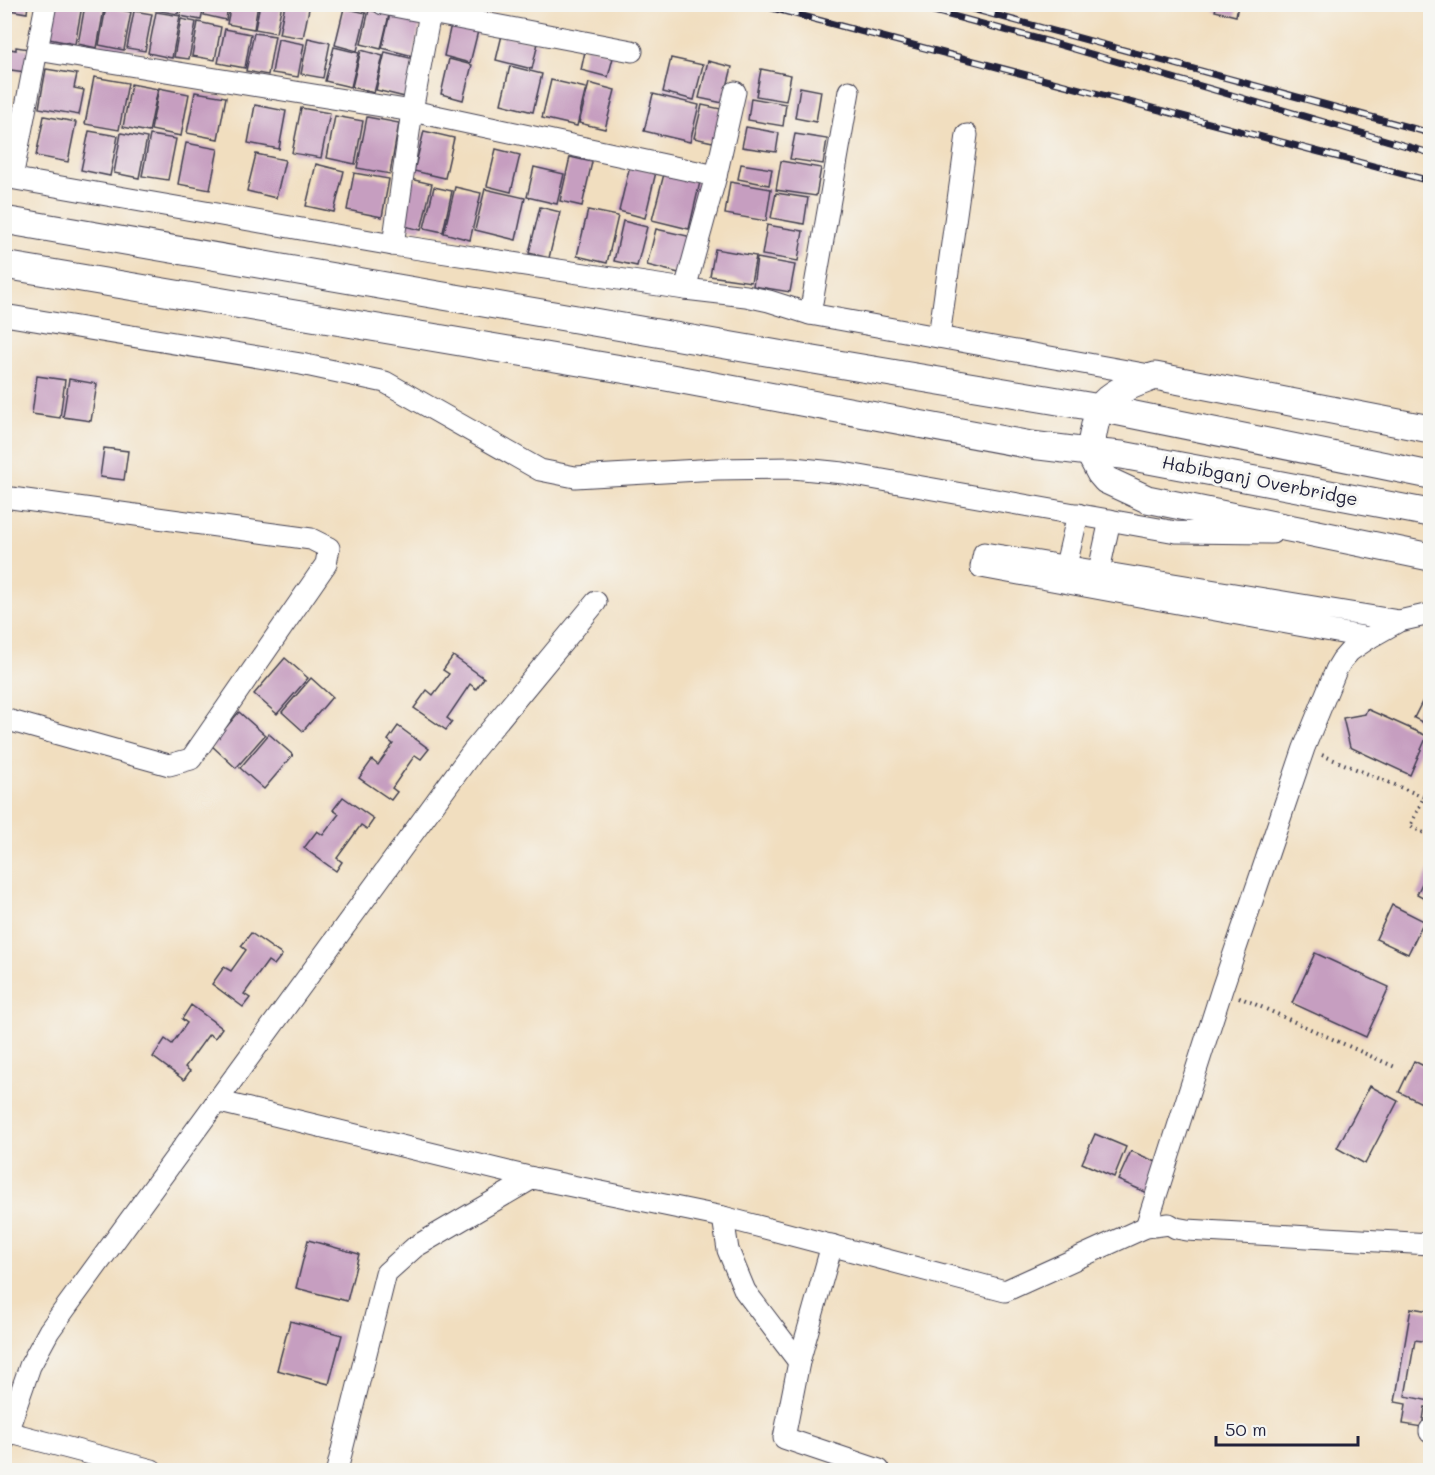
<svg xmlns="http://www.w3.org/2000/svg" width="1435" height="1475" viewBox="0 0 1435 1475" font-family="Mali,sans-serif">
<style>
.building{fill:#c69ec0}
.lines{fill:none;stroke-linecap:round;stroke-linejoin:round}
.minor-casing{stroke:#413e4f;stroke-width:23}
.major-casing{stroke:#413e4f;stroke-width:29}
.path{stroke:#413e4f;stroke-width:4;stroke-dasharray:1.5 4.5;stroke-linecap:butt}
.minor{stroke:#fff;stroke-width:21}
.major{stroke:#fff;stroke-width:27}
.rail-casing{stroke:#22223b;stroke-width:7}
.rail{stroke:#f6f6f2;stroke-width:4.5;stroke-dasharray:14;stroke-linecap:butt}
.labels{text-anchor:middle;stroke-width:6;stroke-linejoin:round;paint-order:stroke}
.street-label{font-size:18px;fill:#22223b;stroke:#f6f6f2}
</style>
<rect width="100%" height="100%" fill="#f6f6f2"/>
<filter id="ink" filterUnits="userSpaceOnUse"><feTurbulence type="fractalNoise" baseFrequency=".0167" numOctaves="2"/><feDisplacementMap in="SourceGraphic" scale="12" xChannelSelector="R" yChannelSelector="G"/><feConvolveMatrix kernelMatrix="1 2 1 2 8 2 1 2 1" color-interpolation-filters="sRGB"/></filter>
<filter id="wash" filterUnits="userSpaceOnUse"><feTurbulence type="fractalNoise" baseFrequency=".008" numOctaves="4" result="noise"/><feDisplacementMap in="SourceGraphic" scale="24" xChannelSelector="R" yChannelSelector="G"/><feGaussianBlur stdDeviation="1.35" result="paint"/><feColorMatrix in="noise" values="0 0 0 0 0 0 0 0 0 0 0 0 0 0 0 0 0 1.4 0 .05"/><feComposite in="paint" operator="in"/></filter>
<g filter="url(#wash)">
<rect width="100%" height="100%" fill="#f1debf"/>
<g id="blocks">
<g class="building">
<polygon points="4,4 28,4 27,13 4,9"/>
<polygon points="156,4 180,4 178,14 155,10"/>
<polygon points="182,4 204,4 201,20 180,16 172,58 148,53 156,12 180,16"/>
<polygon points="206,4 228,4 226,20 204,15"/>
<polygon points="231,4 258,4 254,29 227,24"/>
<polygon points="260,4 282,4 276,33 255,29"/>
<polygon points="285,4 310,4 303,38 279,34"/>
<polygon points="1217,4 1238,5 1236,16 1215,11"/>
<polygon points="56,5 82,6 75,44 49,39"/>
<polygon points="85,5 104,9 97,48 78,44"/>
<polygon points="106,7 131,12 124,50 99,45"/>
<polygon points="344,8 366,13 357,51 335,45"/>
<polygon points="369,10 389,15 381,49 361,44"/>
<polygon points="134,11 152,14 145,51 127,48"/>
<polygon points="390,13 421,21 413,56 382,48"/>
<polygon points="181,19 196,22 189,59 174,57"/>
<polygon points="198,22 221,27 215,60 192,56"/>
<polygon points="451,24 478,31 470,63 444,56"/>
<polygon points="225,29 251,34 245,68 218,63"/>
<polygon points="254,33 275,36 268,75 246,71"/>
<polygon points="502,35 538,43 532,69 496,60"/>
<polygon points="308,38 330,43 323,78 301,74"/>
<polygon points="278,39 304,44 298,77 272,73"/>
<polygon points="16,47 29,49 25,72 4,69 4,48 16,50"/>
<polygon points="334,47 359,53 351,87 325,81"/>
<polygon points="586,47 614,54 608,77 581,70"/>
<polygon points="361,50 383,56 374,93 352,87"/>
<polygon points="385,52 414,59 405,97 376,90"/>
<polygon points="671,58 703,65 694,100 663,92"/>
<polygon points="449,59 472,65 463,100 441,94"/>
<polygon points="708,61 732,67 723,103 699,98"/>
<polygon points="510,66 542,74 533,112 501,104"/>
<polygon points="46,69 77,74 74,88 84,90 79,115 39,108"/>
<polygon points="761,69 791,75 786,101 756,96"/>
<polygon points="94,77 128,83 119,130 85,124"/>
<polygon points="551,80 586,88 577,126 542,118"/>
<polygon points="589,83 615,90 605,129 579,123"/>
<polygon points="131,84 158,89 149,132 123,127"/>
<polygon points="800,87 821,91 816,122 795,118"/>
<polygon points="159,88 189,94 181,136 151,130"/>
<polygon points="195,92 226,97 218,139 187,133"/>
<polygon points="653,94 699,105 690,142 644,131"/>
<polygon points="751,98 786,104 783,126 748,120"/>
<polygon points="255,105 286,111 279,149 248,143"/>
<polygon points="702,105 721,109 713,142 694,138"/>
<polygon points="301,108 330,113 321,158 292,153"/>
<polygon points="44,116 76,122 68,162 36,156"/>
<polygon points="335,116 363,121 355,164 327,158"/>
<polygon points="367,117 399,123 390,174 357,168"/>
<polygon points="746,127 779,133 776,152 742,147"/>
<polygon points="89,131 118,136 110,176 81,170"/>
<polygon points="424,131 454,138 445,178 414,171"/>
<polygon points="121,133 147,138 139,178 114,173"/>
<polygon points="795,134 827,139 823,164 790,159"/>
<polygon points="150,135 176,139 168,180 142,176"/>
<polygon points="186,143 218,149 210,190 178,184"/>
<polygon points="496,149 520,155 511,192 487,186"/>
<polygon points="256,154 285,160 276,198 247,191"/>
<polygon points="570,157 592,162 582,206 560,201"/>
<polygon points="781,161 821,168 816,196 776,190"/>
<polygon points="316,164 344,171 334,212 306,206"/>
<polygon points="741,164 772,169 769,185 738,179"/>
<polygon points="630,165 656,172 645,218 619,211"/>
<polygon points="534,167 564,174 557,204 527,197"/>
<polygon points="354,173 389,179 382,217 347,210"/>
<polygon points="664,174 700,182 689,229 652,220"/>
<polygon points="410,179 432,184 421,230 400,225"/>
<polygon points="730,182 771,189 766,221 725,214"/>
<polygon points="434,187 452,191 443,232 424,228"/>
<polygon points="455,187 481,193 470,240 444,233"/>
<polygon points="485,189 525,198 516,240 475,230"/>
<polygon points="776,193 808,198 804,224 771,218"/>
<polygon points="540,207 560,212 549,258 529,253"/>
<polygon points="588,210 618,216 607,263 577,256"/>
<polygon points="623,221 647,227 637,266 614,261"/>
<polygon points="767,225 803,231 798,261 762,255"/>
<polygon points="656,229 692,237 683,274 647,265"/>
<polygon points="715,249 756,256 751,282 710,276"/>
<polygon points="757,258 795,265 790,292 753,286"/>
<polygon points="37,376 65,380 60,418 32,414"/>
<polygon points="69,379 97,384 91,421 63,417"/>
<polygon points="104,448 128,451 124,480 100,477"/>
<polygon points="453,656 484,678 476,689 470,684 447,718 452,722 446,730 414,708 427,690 433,695 449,674 443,670"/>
<polygon points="285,658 308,678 277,714 254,694"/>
<polygon points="311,678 332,697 303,731 282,712"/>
<polygon points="1430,686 1430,726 1414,718"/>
<polygon points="1367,709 1427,736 1410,775 1350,747 1343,718 1365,714"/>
<polygon points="239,712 265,735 236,768 211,745"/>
<polygon points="398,726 429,749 421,759 415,755 392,788 397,792 391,800 359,778 372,760 378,765 393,744 388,740"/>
<polygon points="269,734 293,755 264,789 240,768"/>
<polygon points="343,797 374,819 367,829 361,825 337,858 342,862 336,871 304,848 317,831 323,835 339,814 333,810"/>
<polygon points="1430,867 1430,901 1417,894"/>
<polygon points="1392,905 1424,921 1408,954 1376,939"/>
<polygon points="251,933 282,955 274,965 268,961 244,994 250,998 243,1007 212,984 224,967 231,971 246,950 241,946"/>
<polygon points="1315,953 1389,987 1366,1037 1292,1003"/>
<polygon points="191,1005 222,1028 215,1038 209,1034 185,1067 190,1071 184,1080 153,1057 165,1039 172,1044 187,1023 182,1019"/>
<polygon points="1414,1061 1430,1069 1430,1107 1399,1092"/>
<polygon points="1370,1086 1398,1101 1365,1164 1337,1148"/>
<polygon points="1095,1134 1126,1147 1114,1177 1082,1163"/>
<polygon points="1131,1151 1163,1165 1150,1194 1118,1180"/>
<polygon points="308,1240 359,1254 347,1301 296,1288"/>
<polygon points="1411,1308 1430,1311 1430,1342 1415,1340 1405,1396 1430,1401 1430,1408 1425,1407 1422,1427 1403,1424 1406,1404 1395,1402"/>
<polygon points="290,1321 342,1335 329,1384 277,1370"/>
</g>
</g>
</g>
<g filter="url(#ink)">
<use href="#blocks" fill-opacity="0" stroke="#413e4f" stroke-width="1.5"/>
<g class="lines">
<defs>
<g id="minor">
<polyline points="383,4 632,51"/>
<polyline points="37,50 412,111 716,176"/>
<polyline points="4,177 393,245 685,289 746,296 769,301 810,314 1155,376"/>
<polyline points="12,178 46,4"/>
<polyline points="393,245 412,111 430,13"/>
<polyline points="685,289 716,176 735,92"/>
<polyline points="810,314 849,91"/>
<polyline points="4,315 301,364 385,382 540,470 575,477 717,469 793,468 843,473 1176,532 1272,533"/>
<polyline points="939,337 967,135"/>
<polyline points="4,497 311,539 329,548 326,564 191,759 169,765 4,719"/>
<polyline points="1063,578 1078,514"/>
<polyline points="1096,584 1110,520"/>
<polyline points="1369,638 981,567 984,553 1399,621"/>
<polyline points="216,1101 533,1178 723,1217 1005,1291 1146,1227 1169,1224 1176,1228 1187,1230 1430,1244"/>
<polyline points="723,1217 728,1250 745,1291 799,1362"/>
<polyline points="1146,1227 1222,989 1304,748 1336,670 1342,660 1350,651 1369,638 1399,621 1430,614"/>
<polyline points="832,1245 799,1362 784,1438 879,1470"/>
<polyline points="1430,1430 1430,1432"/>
<polyline points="7,1432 152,1470"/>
<polyline points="4,1441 30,1366 49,1331 67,1306 473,751 596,602"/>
<polyline points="337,1470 386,1273 415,1247 533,1178"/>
</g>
<g id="major">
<polyline points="4,220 778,354 1100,408 1430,475"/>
<polyline points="4,265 639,372 1031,445 1089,452 1122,455 1430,513"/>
<path d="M1430 429 1155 376C1138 383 1106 392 1099 411 1094 423 1093 439 1089 452L1100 473 1106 480 1147 499 1430 557"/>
</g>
</defs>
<use href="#minor" class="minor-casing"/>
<use href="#major" class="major-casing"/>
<g class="path">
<polyline points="1322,755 1424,797 1410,826 1430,836"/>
<polyline points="1239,997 1395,1067"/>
</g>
<use href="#minor" class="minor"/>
<use href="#major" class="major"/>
<defs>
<g id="rail">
<polyline points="757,4 1430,181"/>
<polyline points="908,4 1050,42 1430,153"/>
<polyline points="954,4 1430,133"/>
</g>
</defs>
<use href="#rail" class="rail-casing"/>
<use href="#rail" class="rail"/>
</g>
</g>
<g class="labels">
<g class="street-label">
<text transform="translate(1260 481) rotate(11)" y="6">Habibganj Overbridge</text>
</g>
</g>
<rect width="1435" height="1475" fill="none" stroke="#f6f6f2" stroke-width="24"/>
<path d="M1216 1436v9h142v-9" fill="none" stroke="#22223b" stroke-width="3"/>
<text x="1225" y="1436" font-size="18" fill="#22223b" stroke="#f6f6f2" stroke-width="4.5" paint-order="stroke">50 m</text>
</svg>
